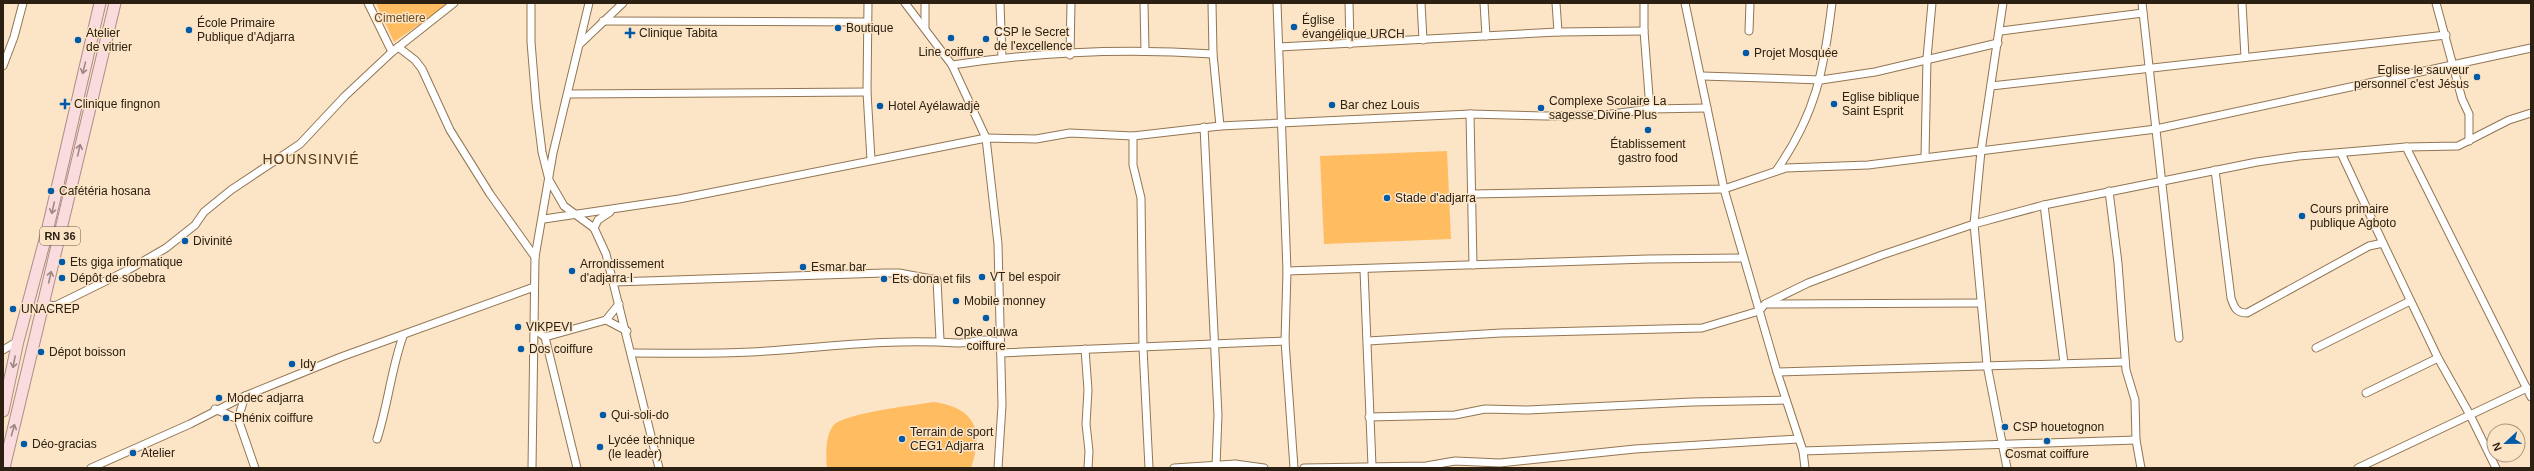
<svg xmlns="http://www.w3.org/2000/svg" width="2534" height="471" viewBox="0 0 2534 471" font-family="Arial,sans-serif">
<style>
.green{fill:#ffbc61}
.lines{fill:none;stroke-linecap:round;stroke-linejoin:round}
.minor-casing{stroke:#917653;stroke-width:9}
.primary-casing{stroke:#af8b88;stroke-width:13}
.minor{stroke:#fff;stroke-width:7}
.primary{stroke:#fadcde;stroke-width:11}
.oneway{stroke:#9d8782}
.poi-dot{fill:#005aa7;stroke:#fce4c6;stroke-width:1.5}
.labels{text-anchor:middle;stroke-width:3;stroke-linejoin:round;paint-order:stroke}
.shield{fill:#fce4c6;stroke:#6a5b48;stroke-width:1}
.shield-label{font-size:11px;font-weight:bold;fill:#2b2012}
.park-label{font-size:12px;fill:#6d4e21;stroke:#fce4c6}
.poi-label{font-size:12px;fill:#2b2012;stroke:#fce4c6;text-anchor:start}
.quarter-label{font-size:14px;letter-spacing:1px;fill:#513917;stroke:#fce4c6}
</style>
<rect width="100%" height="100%" fill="#fce4c6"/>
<g class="green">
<polygon points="376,3 450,3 394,42"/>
<polygon points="1447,151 1451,239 1324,244 1320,156"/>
<path d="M934 402C975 408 984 430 971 468H827C826 456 825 436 833 426 843 413 916 405 934 402Z"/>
</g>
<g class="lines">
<defs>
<g id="minor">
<polyline points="368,3 392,52"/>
<polyline points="531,3 531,42 536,103 542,152 549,180 564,206 594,228 606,254 659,468"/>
<polyline points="868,3 867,92 871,160"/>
<polyline points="905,3 952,65 986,138 998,244 1002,405 998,468"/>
<polyline points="925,3 925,27"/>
<polyline points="1000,3 1002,57"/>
<polyline points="1144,3 1145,51"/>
<polyline points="1212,3 1213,54 1220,126"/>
<polyline points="1277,3 1287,271 1285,341 1294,468"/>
<polyline points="1349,3 1350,44"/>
<polyline points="1421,3 1423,40"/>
<polyline points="1484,3 1486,36"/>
<polyline points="1556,3 1558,32"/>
<polyline points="1644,3 1644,31 1650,109"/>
<polyline points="1685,3 1724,189 1777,372 1803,451 1805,468"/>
<polyline points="2003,3 1981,151 1974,224 1987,365 2007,468"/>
<polyline points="2142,3 2179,338"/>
<polyline points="2242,3 2245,57"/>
<polyline points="2436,3 2462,99 2469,114 2469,141"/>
<polyline points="603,21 867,22"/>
<polyline points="1749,31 1750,3"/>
<polyline points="2001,31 2143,13"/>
<polyline points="581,43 623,3"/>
<polyline points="398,47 415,60 422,69 450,130 490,194 535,257"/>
<polyline points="1279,47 1558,32 1644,31"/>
<polyline points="1070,55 1071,3"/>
<path d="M952 65C1037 52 1127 48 1213 54"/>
<polyline points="3,66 14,37 23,3"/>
<polyline points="1702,76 1821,80 1875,72 1998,43"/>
<polyline points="1991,86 2446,35"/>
<polyline points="568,94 867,92"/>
<polyline points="1470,114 1473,265"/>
<polyline points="1204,127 1218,415 1216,466"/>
<polyline points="1133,136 1133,165 1141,198 1143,348 1149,468"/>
<polyline points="2406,147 2531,397"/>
<polyline points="2341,153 2383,243"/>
<polyline points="1925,157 1927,58 1932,3"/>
<path d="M2215 170 2231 298C2234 307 2236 313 2247 313L2369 246 2383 243 2438 358 2470 415 2496 468"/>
<path d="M1776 171C1816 114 1824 70 1832 3"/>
<polyline points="2109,191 2118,263 2126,370 2135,400 2136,440 2141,468"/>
<polyline points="1473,194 1724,189 1786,168 1868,165 2156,129 2531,48"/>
<polyline points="2044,205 2064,363"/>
<polyline points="544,219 679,199 986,138 1036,139 1070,133 1133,136 1220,126 1470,114 1546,116 1604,115 1650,109 1707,108"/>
<polyline points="594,228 598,220 610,212"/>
<polyline points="1364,270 1372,466"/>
<polyline points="1287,271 1648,259 1742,258"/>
<polyline points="615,282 884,273 899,273 937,280 940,340"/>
<polyline points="44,304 55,306 128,270 166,248 195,225 204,212 231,190 300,144 345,96 392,52 454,3"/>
<polyline points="1768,304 1981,303"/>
<polyline points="606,320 627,331"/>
<polyline points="534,329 545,337 606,320 619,304"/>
<polyline points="545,337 577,468"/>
<polyline points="1368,341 1501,333 1702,328 1759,311 1765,304 1808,283 1882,255 1974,224 2044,205 2257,162 2299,156 2406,147 2458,146 2509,120 2531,113"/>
<polyline points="2316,348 2410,301"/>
<polyline points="1085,349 1088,390 1086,424 1089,451 1088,468"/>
<polyline points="3,350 18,341"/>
<path d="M632 353C672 353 711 354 751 352 819 348 888 338 957 343 975 344 983 335 1001 344"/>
<polyline points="1001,353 1285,341"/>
<polyline points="1777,372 2125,362"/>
<polyline points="2366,393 2438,358"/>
<polyline points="245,396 238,419 255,468"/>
<polyline points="215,409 238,419"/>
<polyline points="1369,417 1455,415 1485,409 1528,410 1692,402 1786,400"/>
<path d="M377 439C388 405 391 370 403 336"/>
<polyline points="1803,451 2136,440"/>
<polyline points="91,468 190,424 245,396 341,357 534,287"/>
<polyline points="532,468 535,257 553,153 589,3"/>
<polyline points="1174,468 1235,464 1264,468"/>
<polyline points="1304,468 1426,466 1455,461 1500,463 1635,449 1798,439"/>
<polyline points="2358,468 2527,388"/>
</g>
<g id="primary">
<polyline points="3,411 18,341 46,236 100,3"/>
<polyline points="4,468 115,3"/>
</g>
</defs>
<use href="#minor" class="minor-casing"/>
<use href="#primary" class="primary-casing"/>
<use href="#minor" class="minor"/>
<use href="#primary" class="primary"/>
</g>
<defs><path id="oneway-shaft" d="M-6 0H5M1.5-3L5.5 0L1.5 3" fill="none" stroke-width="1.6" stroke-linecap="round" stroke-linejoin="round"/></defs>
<g class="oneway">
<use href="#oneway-shaft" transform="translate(84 68) rotate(104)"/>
<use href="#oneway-shaft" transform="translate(79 150) rotate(-77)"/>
<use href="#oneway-shaft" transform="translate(53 208) rotate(103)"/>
<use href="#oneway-shaft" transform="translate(50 277) rotate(-77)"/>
<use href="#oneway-shaft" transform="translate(14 362) rotate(101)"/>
<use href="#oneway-shaft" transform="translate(13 430) rotate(-74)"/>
</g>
<g class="poi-dot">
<circle cx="1294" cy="27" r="4"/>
<circle cx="838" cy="28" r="4"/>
<circle cx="189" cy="30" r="4"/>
<path d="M628 27h4v4h4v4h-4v4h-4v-4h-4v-4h4z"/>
<circle cx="951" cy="38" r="4"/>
<circle cx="986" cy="39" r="4"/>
<circle cx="78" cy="40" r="4"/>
<circle cx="1746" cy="53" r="4"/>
<circle cx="2477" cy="77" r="4"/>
<path d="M63 98h4v4h4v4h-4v4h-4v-4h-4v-4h4z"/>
<circle cx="1834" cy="104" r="4"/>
<circle cx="1332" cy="105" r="4"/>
<circle cx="880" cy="106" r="4"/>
<circle cx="1541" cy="108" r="4"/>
<circle cx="1648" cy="130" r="4"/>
<circle cx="51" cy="191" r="4"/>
<circle cx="1387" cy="198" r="4"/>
<circle cx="2302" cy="216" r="4"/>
<circle cx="185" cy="241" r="4"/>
<circle cx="62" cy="262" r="4"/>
<circle cx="803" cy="267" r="4"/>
<circle cx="572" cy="271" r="4"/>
<circle cx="982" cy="277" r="4"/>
<circle cx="62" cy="278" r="4"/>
<circle cx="884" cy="279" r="4"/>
<circle cx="956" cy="301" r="4"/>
<circle cx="13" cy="309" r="4"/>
<circle cx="986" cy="318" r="4"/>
<circle cx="518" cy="327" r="4"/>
<circle cx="521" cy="349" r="4"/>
<circle cx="41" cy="352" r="4"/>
<circle cx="292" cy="364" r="4"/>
<circle cx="219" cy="398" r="4"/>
<circle cx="603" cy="415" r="4"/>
<circle cx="226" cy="418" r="4"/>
<circle cx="2005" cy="427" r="4"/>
<circle cx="902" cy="439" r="4"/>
<circle cx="2047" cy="441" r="4"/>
<circle cx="24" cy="444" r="4"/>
<circle cx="600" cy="447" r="4"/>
<circle cx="133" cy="453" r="4"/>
</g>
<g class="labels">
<rect class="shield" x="40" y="227" width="40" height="18" rx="3"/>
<g class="shield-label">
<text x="60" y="240">RN 36</text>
</g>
<g class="park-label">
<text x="400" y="22">Cimetiere</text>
</g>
<g class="poi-label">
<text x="1302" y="24">Église<tspan x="1302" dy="14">évangélique URCH</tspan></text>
<text x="197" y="27">École Primaire<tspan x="197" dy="14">Publique d'Adjarra</tspan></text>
<text x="846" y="32">Boutique</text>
<text x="994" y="36">CSP le Secret<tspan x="994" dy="14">de l'excellence</tspan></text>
<text x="86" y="37">Atelier<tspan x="86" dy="14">de vitrier</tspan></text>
<text x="639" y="37">Clinique Tabita</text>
<text x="951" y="56" text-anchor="middle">Line coiffure</text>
<text x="1754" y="57">Projet Mosquée</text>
<text x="2469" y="74" text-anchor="end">Eglise le sauveur<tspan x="2469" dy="14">personnel c'est Jésus</tspan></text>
<text x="1842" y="101">Eglise biblique<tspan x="1842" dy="14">Saint Esprit</tspan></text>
<text x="1549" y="105">Complexe Scolaire La<tspan x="1549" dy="14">sagesse Divine Plus</tspan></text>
<text x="74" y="108">Clinique fingnon</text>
<text x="1340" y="109">Bar chez Louis</text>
<text x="888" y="110">Hotel Ayélawadjè</text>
<text x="1648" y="148" text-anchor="middle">Établissement<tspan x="1648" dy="14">gastro food</tspan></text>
<text x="59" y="195">Cafétéria hosana</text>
<text x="1395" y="202">Stade d'adjarra</text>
<text x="2310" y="213">Cours primaire<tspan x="2310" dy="14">publique Agboto</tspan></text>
<text x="193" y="245">Divinité</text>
<text x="70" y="266">Ets giga informatique</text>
<text x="580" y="268">Arrondissement<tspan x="580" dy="14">d'adjarra I</tspan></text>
<text x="811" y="271">Esmar bar</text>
<text x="990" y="281">VT bel espoir</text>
<text x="70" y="282">Dépôt de sobebra</text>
<text x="892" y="283">Ets dona et fils</text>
<text x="964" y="305">Mobile monney</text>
<text x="21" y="313">UNACREP</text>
<text x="526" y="331">VIKPEVI</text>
<text x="986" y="336" text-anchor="middle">Opke oluwa<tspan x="986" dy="14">coiffure</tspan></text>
<text x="529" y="353">Dos coiffure</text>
<text x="49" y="356">Dépot boisson</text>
<text x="300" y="368">Idy</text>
<text x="227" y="402">Modec adjarra</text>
<text x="611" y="419">Qui-soli-do</text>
<text x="234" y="422">Phénix coiffure</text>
<text x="2013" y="431">CSP houetognon</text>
<text x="910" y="436">Terrain de sport<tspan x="910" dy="14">CEG1 Adjarra</tspan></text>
<text x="608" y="444">Lycée technique<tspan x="608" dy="14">(le leader)</tspan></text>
<text x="32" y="448">Déo-gracias</text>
<text x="141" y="457">Atelier</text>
<text x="2047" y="458" text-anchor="middle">Cosmat coiffure</text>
</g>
<g class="quarter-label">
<text x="311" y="164">HOUNSINVIÉ</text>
</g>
</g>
<rect width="2534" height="471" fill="none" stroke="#2b2012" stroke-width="8"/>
<g transform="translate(2506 443) rotate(248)"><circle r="19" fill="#fce4c6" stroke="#a8967e"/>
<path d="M0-3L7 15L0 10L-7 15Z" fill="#005aa7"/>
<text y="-6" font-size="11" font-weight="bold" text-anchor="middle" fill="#2b2012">N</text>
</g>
</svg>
